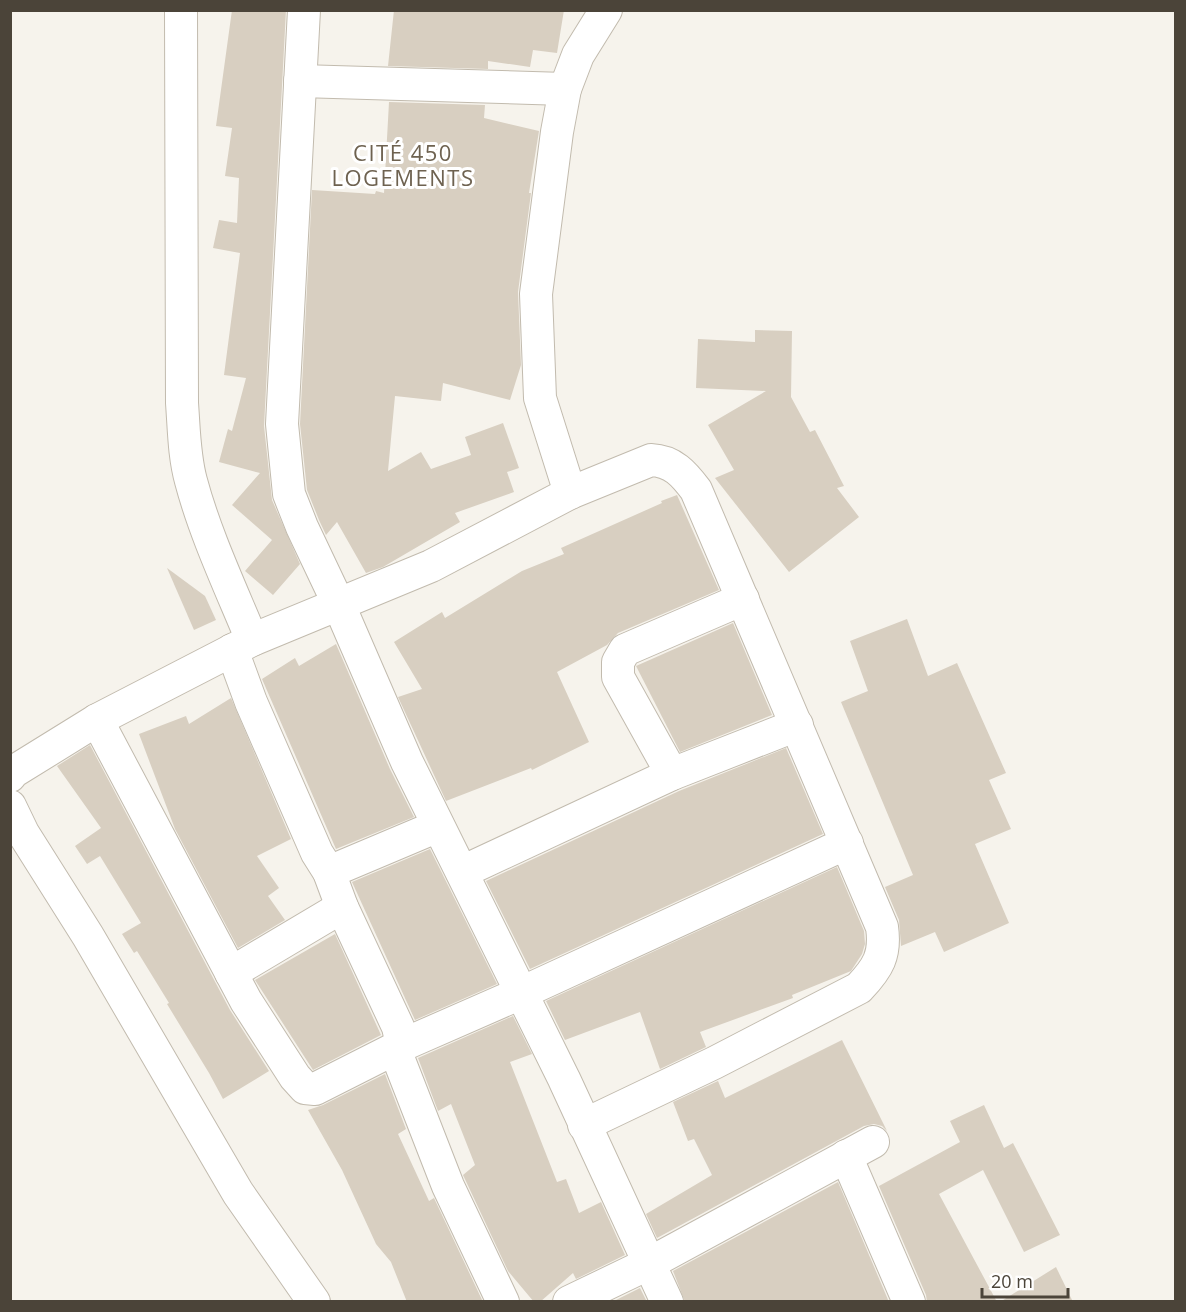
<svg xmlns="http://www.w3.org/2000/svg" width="1186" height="1312" viewBox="0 0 1186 1312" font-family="'Open Sans',sans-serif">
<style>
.building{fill:#d8cfc1}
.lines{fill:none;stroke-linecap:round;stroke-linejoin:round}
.street-casing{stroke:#c2bbae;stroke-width:34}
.street{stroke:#fff;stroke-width:32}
.labels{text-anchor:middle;stroke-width:6;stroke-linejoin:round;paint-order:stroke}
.neighbourhood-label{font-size:22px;letter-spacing:1.5px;fill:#6e6250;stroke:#fff}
</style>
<rect width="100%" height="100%" fill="#f6f3ec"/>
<g class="building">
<polygon points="232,10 286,10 264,426 272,500 300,564 273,595 245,571 272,540 232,505 260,473 219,462 228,429 232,431 246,378 224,375 240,253 213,248 219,220 237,223 239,178 225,176 232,128 216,126"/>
<polygon points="394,10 564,10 557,53 533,50 530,67 488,61 488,69 388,66"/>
<polygon points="389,102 485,105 484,118 539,131 529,193 531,193 518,292 521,365 510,400 443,383 441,401 395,396 388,471 421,452 431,469 471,455 465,437 503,423 519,468 507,472 514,492 455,513 460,522 383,567 366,573 337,522 326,535 319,520 307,490 300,424 312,190 375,194 376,191 384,193"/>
<polygon points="755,330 792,331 791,397 810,432 815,430 844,486 837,488 859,517 789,572 715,478 734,470 708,425 766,391 696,388 698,339 755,342"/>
<polygon points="677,495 719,590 618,633 607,645 557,672 589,742 532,770 531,768 446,801 398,697 422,689 394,642 442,612 445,618 522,571 564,554 561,548 662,503 661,501"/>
<polygon points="167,568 205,596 216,620 194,630"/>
<polygon points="907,619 928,676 957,663 1006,773 989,780 1011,829 975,844 1009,923 944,952 935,932 901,946 899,920 885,887 913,875 841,702 868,691 850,641"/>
<polygon points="733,623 772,715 680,752 636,666"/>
<polygon points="336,644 390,769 414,817 336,849 262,679 295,658 299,666"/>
<polygon points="231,698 291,839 257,856 279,888 268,896 285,920 238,948 175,829 139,734 186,716 189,724"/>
<polygon points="90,745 230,1010 269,1071 223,1099 209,1073 167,1004 169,1003 137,951 134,953 122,934 141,923 100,856 87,864 75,846 101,828 57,766"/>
<polygon points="786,748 823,834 530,969 486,881 679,791"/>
<polygon points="430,849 497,984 415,1020 352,882"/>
<polygon points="837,867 864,931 865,944 862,954 851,971 792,995 793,998 700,1032 706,1047 660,1069 640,1012 565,1040 546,1001"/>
<polygon points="335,934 381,1035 313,1070 255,980"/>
<polygon points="513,1016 532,1054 510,1062 557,1182 566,1179 579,1213 601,1202 625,1255 576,1279 573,1273 540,1302 534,1302 508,1271 463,1175 475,1165 451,1104 438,1111 418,1058"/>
<polygon points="842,1040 887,1131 882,1126 874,1124 864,1126 657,1238 646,1214 712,1175 694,1139 688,1141 673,1102 718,1081 725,1098"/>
<polygon points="385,1074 406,1129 398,1134 429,1201 434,1198 483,1302 407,1302 391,1262 376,1244 342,1170 308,1110 323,1105"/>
<polygon points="984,1105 1004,1148 1013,1143 1060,1235 1024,1252 983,1170 939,1194 997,1302 927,1302 926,1295 879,1186 960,1142 950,1121"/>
<polygon points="838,1182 889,1302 685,1302 673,1271"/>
<polygon points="1056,1267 1073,1302 1000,1302"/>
<polygon points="640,1288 647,1302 612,1302"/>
</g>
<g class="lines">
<defs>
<g id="street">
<path d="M181 10 182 403C184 429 184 456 191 481 205 534 231 589 252 640"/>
<polyline points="304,10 282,424 289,494 302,527 339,605 407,762 564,1079 667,1302"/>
<polyline points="300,81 565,89"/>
<polyline points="570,493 540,398 536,294 557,132 565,89 578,55 606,10"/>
<polyline points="232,650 251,702 317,853 329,872 342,907 398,1027 400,1036 399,1060 448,1186 503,1302"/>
<polyline points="97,720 246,1001 295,1077 305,1088 315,1089 400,1046 521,993 847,843"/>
<polyline points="672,774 618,677 618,662 625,650 743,599"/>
<path d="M10 776 13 772 97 720 252 640 431 566 570 493 651 460C673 461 684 474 696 490L882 927C886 955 878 968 859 988L714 1063 584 1125"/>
<polyline points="10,806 23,833 88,936 238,1193 314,1302"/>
<polyline points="329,872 438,826"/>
<polyline points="462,872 672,774 797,725"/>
<polyline points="231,973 342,907"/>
<polyline points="846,1156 909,1302"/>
<polyline points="569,1302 650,1263 873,1142"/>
</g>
</defs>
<use href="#street" class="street-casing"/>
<use href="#street" class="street"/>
</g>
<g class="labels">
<g class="neighbourhood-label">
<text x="403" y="161">CITÉ 450<tspan x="403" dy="25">LOGEMENTS</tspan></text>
</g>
</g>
<rect width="1186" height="1312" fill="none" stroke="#4b4439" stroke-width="24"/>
<path d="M982 1288v9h86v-9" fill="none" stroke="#4b4439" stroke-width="3"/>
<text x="991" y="1288" font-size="18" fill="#4b4439" stroke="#ffffff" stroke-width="4.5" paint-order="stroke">20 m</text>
</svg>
